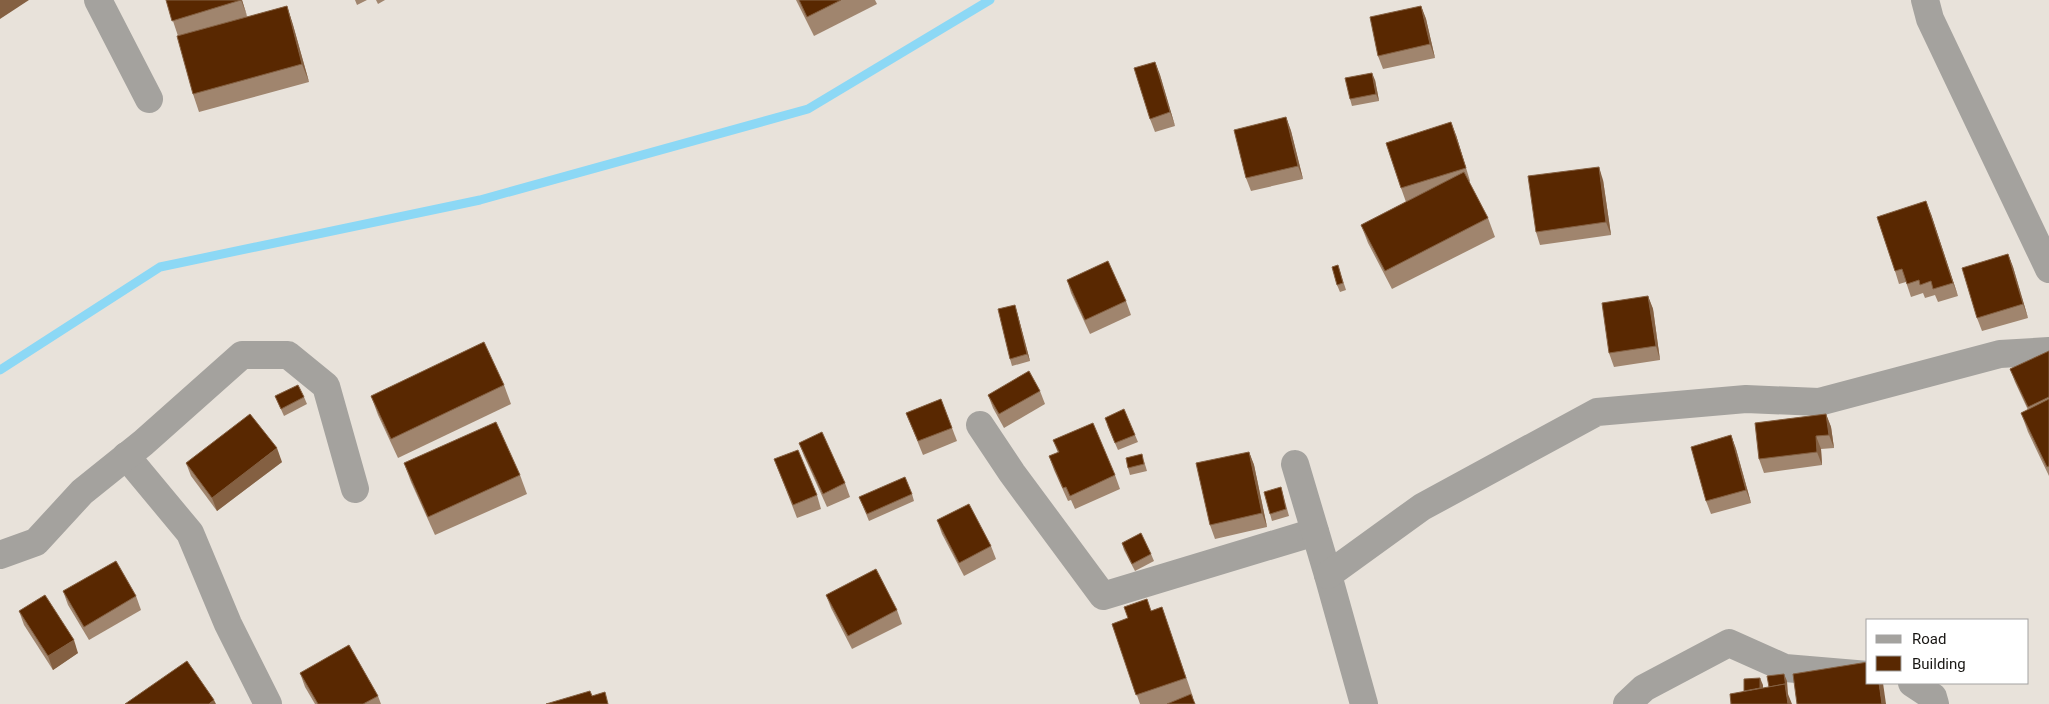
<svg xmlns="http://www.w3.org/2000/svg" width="2049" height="704" viewBox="0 0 2049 704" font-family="Roboto,sans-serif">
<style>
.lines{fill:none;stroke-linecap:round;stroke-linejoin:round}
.stream{stroke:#8cd8f5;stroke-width:9}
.minor{stroke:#a4a29e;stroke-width:28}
.wall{fill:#a0856e}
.shaded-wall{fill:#846042}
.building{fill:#592801;stroke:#846042}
</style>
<rect width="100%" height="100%" fill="#e8e2da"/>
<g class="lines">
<polyline class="stream" points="0,370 160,267 480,200 808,109 990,0"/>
<g class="minor">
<polyline points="98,0 149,99"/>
<polyline points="1925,0 1930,19 2049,269"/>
<polyline points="980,425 1012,473 1103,596 1315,532"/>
<polyline points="126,456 190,533 228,624 268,704"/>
<polyline points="1295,464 1328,575 1364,704"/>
<polyline points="0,555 36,542 82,492 143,443 242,355 288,355 326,386 355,489"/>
<polyline points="1328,575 1422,507 1597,412 1746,399 1819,402 2000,354 2049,351"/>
<polyline points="1912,683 1933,697 1935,704"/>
<polyline points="1627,704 1644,688 1729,643 1785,668 1868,675"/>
</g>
</g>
<g class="wall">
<polygon points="166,0 242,0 247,17 287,6 293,25 309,82 199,112 193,94 178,36"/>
<polygon points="355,0 367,0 357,5"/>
<polygon points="376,0 385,0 378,4"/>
<polygon points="796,0 875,0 877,4 814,36"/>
<polygon points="1421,6 1426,19 1435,58 1383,69 1378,56"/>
<polygon points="1155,62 1160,75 1175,126 1155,132 1150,119"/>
<polygon points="1375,80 1379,101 1352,106 1350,99"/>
<polygon points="1286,117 1291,131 1303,179 1251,191 1246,178"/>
<polygon points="1456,135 1470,181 1469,182 1488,218 1495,237 1392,289 1368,243 1361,225 1406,202 1401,188"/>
<polygon points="1603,180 1611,235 1540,245 1536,232"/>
<polygon points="1931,214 1958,296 1938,302 1935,295 1925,298 1923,293 1911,297 1906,282 1899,284 1895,271"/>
<polygon points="2008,254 2013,267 2028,318 1982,331 1977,318"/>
<polygon points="1338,265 1346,290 1340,292 1337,285"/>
<polygon points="1067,280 1126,301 1131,315 1090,334 1071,293"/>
<polygon points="1648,296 1653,309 1660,360 1614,367 1609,353"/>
<polygon points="1017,312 1030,361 1012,366 1010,359"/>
<polygon points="2049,351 2049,476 2028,432 2021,413 2028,410 2015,382 2010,369"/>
<polygon points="504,385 511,404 398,458 378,415 371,396"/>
<polygon points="1040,391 1045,404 1004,428 993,408 988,395"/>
<polygon points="275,396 304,397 307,404 284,416"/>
<polygon points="941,399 957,441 923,455 906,413"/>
<polygon points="1826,414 1831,427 1834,448 1821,449 1822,465 1764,473 1759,459"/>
<polygon points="1107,425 1135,435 1138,442 1118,450"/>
<polygon points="1731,435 1736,449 1751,503 1711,514 1706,501"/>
<polygon points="1053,440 1115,475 1120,489 1075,509 1071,500 1068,501 1054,470 1049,456 1058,453"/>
<polygon points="799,443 845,483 850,497 827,507 804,456"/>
<polygon points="1249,452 1254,465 1267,527 1215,539 1210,525"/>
<polygon points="774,459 817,495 821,509 797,518"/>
<polygon points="1144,461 1147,471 1130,475 1128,468"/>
<polygon points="282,462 217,511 191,476 186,463"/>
<polygon points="404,463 520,475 527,494 435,535 411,482"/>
<polygon points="1281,487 1289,516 1272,521 1270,514"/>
<polygon points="912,494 914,501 869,521 859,497"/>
<polygon points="937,520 991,546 996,559 964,576 942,534"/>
<polygon points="1122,543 1151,554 1154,561 1135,571 1124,550"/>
<polygon points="63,591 136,596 141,610 89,640 68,605"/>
<polygon points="826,595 897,610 902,624 852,649 831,608"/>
<polygon points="1162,607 1193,697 1192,697 1195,704 1140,704 1112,624"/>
<polygon points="19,611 78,653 53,670 24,625"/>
<polygon points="300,673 378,696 381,704 315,704 305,687"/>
</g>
<g class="shaded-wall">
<polygon points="0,0 29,0 0,19"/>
<polygon points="241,0 242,0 248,19"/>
<polygon points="287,6 293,25 309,82 302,64"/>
<polygon points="1421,6 1426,19 1435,58 1430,44"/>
<polygon points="1155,62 1160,75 1175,126 1170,112"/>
<polygon points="1372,73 1375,80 1379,101 1376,94"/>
<polygon points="1286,117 1291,131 1303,179 1298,166"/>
<polygon points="1451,122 1456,135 1470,181 1466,168"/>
<polygon points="1599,167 1603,180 1611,235 1606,222"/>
<polygon points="1926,201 1931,214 1958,296 1953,283"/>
<polygon points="2008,254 2013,267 2028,318 2023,304"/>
<polygon points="1648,296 1653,309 1660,360 1656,346"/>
<polygon points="1015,305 1017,312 1030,361 1027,354"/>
<polygon points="1826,414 1831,427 1834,448 1829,435"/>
<polygon points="1731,435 1736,449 1751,503 1746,490"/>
<polygon points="1816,436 1821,449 1822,465 1817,452"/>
<polygon points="277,448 282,462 217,511 212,498"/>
<polygon points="1249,452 1254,465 1267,527 1262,513"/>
<polygon points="74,640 78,653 53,670 48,656"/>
<polygon points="1784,674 1787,681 1788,694 1792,704 1788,704 1785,684"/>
<polygon points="1760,678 1763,685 1763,704 1760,697"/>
<polygon points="1879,683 1883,683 1886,704 1882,704"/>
<polygon points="214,700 216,704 209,704"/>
</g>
<g class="building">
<polygon points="166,0 241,0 172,21"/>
<polygon points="799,0 841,0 807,17"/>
<polygon points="287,6 302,64 193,94 177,36"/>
<polygon points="1421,6 1430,44 1378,56 1370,17"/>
<polygon points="1155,62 1170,112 1150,119 1134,68"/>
<polygon points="1372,73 1376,94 1350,99 1345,78"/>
<polygon points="1286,117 1298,166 1246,178 1234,130"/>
<polygon points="1451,122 1466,168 1401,188 1386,143"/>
<polygon points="1599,167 1606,222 1536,232 1528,176"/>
<polygon points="1464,172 1488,218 1385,271 1361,225"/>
<polygon points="1926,201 1953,283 1933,289 1931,281 1920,285 1919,280 1907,284 1902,269 1895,271 1877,217"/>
<polygon points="2008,254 2023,304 1977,318 1962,268"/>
<polygon points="1108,261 1126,301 1085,320 1067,280"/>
<polygon points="1338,265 1343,283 1337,285 1332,267"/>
<polygon points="1648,296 1656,346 1609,353 1602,303"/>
<polygon points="1015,305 1027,354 1010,359 998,309"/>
<polygon points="484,342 504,385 391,439 371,396"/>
<polygon points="2049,351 2049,397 2028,407 2010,369"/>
<polygon points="1029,371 1040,391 999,414 988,395"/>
<polygon points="298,385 304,397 281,409 275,396"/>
<polygon points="941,399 952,428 918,441 906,413"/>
<polygon points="2049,399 2049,466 2047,467 2021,413"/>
<polygon points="1124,409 1135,435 1115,443 1105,418"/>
<polygon points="250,414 277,448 212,498 186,463"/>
<polygon points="1826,414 1829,435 1816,436 1817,452 1759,459 1755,423"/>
<polygon points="496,422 520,475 428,517 404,463"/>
<polygon points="1093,423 1115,475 1070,496 1066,487 1063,488 1049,456 1059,452 1053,440"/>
<polygon points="822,432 845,483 823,494 799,443"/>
<polygon points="1731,435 1746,490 1706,501 1691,447"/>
<polygon points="798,450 817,495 793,505 774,459"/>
<polygon points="1249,452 1262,513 1210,525 1196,463"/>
<polygon points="1142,454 1144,464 1128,468 1126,458"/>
<polygon points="905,477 912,494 867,514 859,497"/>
<polygon points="1281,487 1286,509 1270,514 1264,492"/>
<polygon points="969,504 991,546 959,563 937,520"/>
<polygon points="1141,533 1151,554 1132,564 1122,543"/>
<polygon points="116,561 136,596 84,627 63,591"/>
<polygon points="876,569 897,610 848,636 826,595"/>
<polygon points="45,595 74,640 48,656 19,611"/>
<polygon points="1147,599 1151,611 1162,607 1186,678 1136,695 1112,624 1128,618 1124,607"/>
<polygon points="349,645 378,696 363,704 318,704 300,673"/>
<polygon points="187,661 214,700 209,704 125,704"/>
<polygon points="1868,662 1868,683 1879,683 1882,704 1797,704 1793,674"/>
<polygon points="1784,674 1786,687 1785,684 1769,687 1767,676"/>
<polygon points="1760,678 1760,688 1744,691 1744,679"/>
<polygon points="1785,684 1788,704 1731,704 1730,694"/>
<polygon points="590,691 592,696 605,692 608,704 546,704"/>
<polygon points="1191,694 1195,704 1167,704"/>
</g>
<rect x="1866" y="619" width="162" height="65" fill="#ffffff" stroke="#a3a2a1"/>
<rect x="1876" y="635" width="25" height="8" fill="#a4a29e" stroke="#a3a2a1"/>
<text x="1912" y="644" font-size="15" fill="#181613">Road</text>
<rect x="1876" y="656" width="25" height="15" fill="#592801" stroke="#a3a2a1"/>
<text x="1912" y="669" font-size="15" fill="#181613">Building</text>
</svg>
